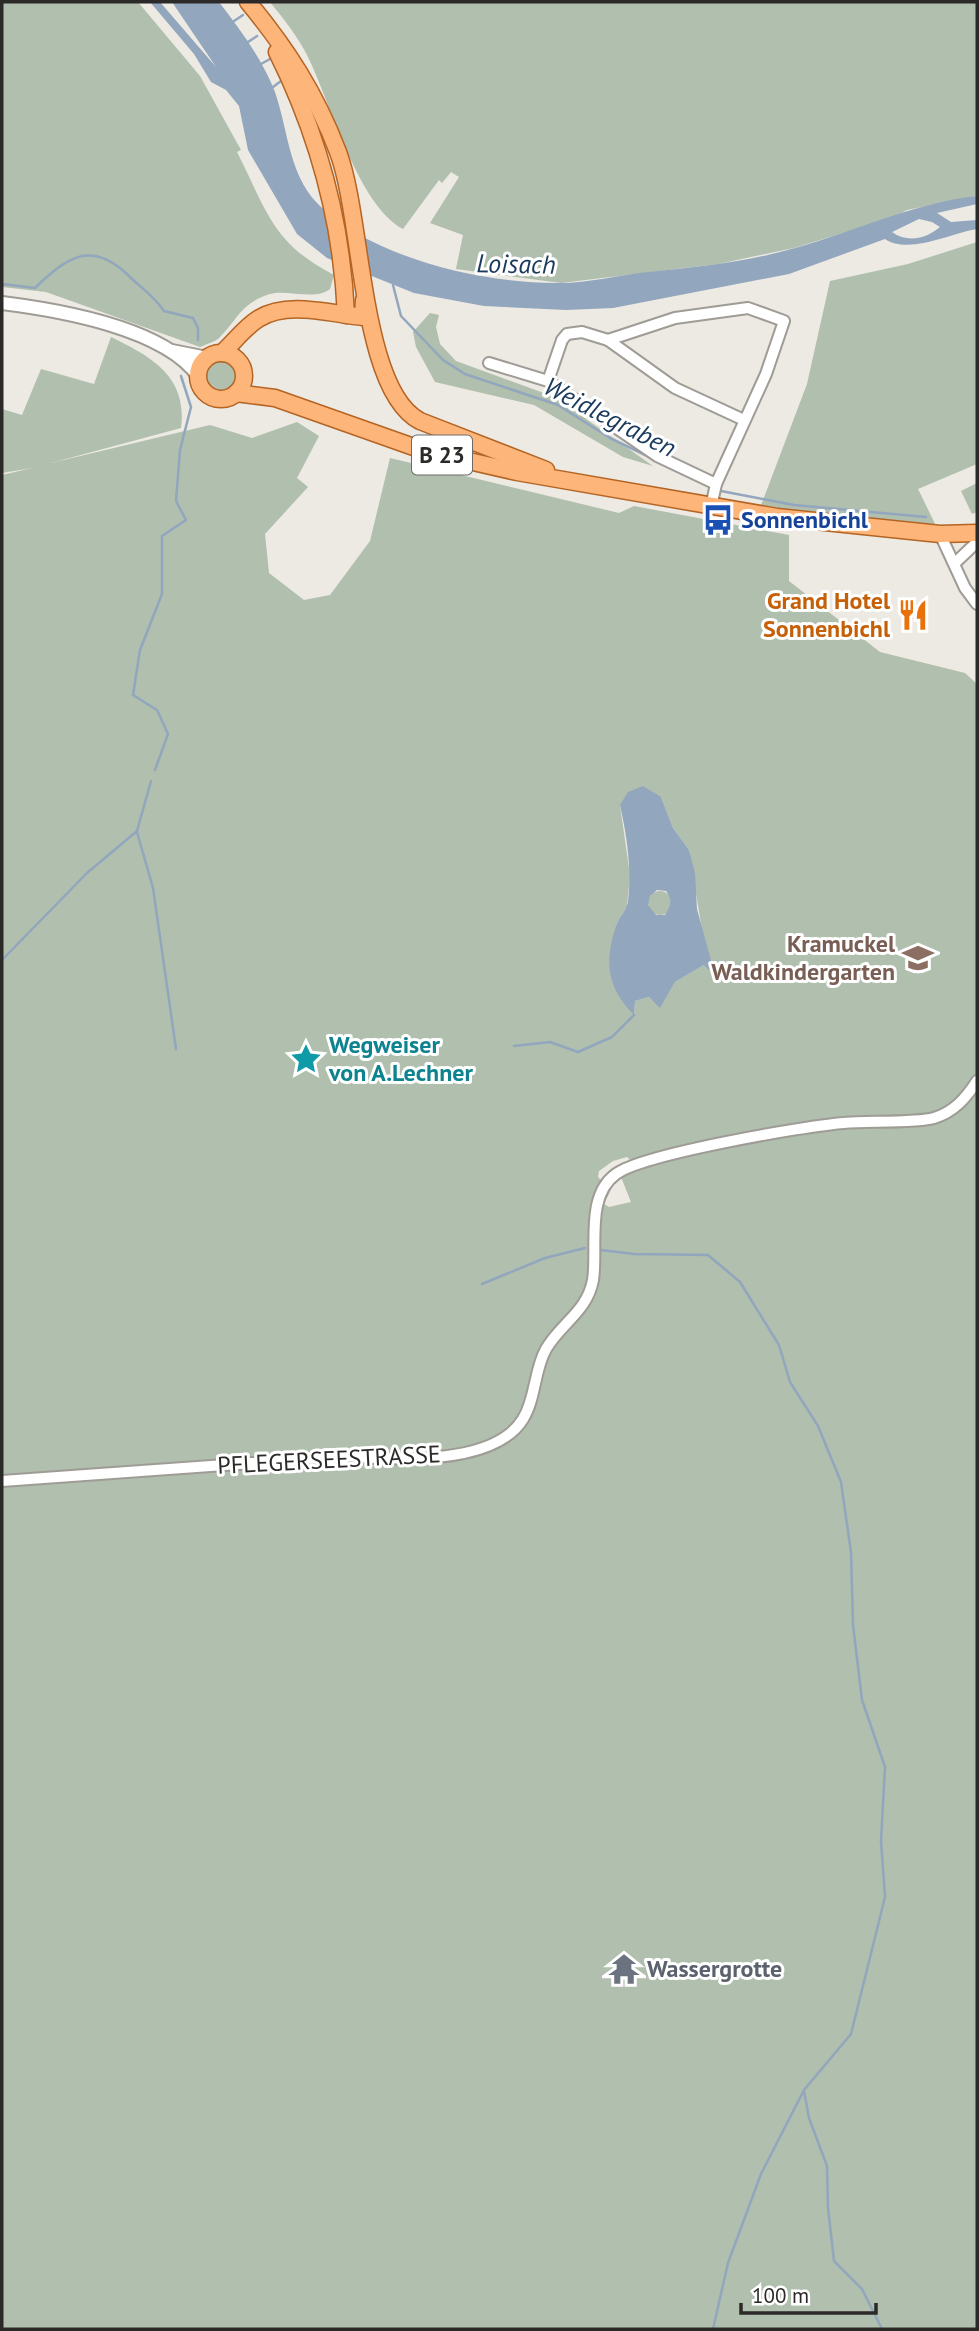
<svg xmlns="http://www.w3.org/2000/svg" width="979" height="2331" viewBox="0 0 979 2331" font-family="'PT Sans',sans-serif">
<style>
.green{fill:#b0bfae;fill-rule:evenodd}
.water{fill:#92a6bd;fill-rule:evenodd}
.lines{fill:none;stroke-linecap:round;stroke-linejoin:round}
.stream{stroke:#92a6bd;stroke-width:2.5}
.minor-casing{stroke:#9f9c96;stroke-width:14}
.tertiary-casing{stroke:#9f9c96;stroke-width:16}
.primary-casing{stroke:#b46423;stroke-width:19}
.minor{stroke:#fff;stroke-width:10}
.tertiary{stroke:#fff;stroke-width:12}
.primary{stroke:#feb579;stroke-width:16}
.labels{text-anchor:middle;stroke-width:6;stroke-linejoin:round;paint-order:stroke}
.shield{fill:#fff;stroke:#6b6a68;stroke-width:2}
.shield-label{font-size:23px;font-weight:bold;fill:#2c2a28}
.transit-label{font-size:24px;font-weight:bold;fill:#164399;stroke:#fff;text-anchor:start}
.food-label{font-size:24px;font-weight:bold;fill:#c56008;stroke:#fff;text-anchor:end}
.education-label{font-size:24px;font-weight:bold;fill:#785e54;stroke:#fff;text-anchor:end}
.culture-label{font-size:24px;font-weight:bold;fill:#0d838f;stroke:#fff;text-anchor:start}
.street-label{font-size:24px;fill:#2c2a28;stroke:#fff}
.worship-label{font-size:24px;font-weight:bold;fill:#5b616d;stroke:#fff;text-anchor:start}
.water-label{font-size:26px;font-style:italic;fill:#193a5c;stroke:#fff}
</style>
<rect width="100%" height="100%" fill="#ede9e3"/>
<g class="green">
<path d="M2 2H138L200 76 241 150 237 152C267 211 272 243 334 275L330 289C314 301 288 289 270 294 241 303 238 319 220 337 216 342 206 344 200 347L46 292 2 287Z"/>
<path d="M270 2H977V196L907 210 892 218 794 248 718 264 561 283 456 269 463 235 430 223 459 177 451 172 442 183 439 180 403 229C357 204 331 103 307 55 298 37 283 18 270 2Z"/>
<polygon points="977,242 977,464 918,489 940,534 760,508 807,384 830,281 908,264"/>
<polygon points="430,313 439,315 436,327 440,344 456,361 555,397 653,466 623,457 534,405 435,382 416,347 413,332"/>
<path d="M111 337C150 356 188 376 181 428L51 463 210 425 252 438 297 422 319 436 297 478 308 487 265 534 269 573 304 600 330 595 370 541 390 458 619 513 634 506 789 535V581L880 652 965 673 977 684V2329H2V475L32 468 2 473V409L22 415 41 369 94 384ZM661 797 673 828 689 850 702 930 704 965 675 982 660 1007 649 997 635 1001 634 1014 611 948 617 923 627 906 630 875 620 805ZM627 1157 631 1161 614 1168 601 1180 598 1177 599 1171 613 1161ZM621 1177 631 1202 609 1207 604 1204 614 1183Z"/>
<circle cx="222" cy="376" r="18"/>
<polygon points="977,483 977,512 972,514 961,491"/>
<circle cx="660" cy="903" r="12"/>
</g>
<g class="water">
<path d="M150 2H160L216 67 172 2H219C239 28 260 56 273 87 288 124 287 173 318 204 371 258 485 284 559 283 589 283 619 275 648 272 698 267 747 262 795 248 856 231 914 203 977 196V204L937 213 951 222 977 220V229C951 233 909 255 885 239L789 274 613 308 566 310 484 306 414 293 327 258 297 234 248 150 239 106 226 90 211 82 194 54ZM919 219 932 222 940 227C926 239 907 243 892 232Z"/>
<path d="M643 786 661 797 673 828 689 850 695 873 697 909 712 964 710 971 704 965 675 982 660 1008 649 997 635 1001 634 1015C607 987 604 963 616 926 619 917 626 911 628 902 632 869 627 837 620 805L628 792ZM657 890 666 891C673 900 671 905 665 915H656L648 905 650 896Z"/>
</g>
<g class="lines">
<g class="stream">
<polyline points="234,21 243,15"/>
<polyline points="248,42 257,36"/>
<polyline points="261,64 270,59"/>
<polyline points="273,87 281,81"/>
<path d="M2 284 35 288C68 256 92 240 129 276 141 288 154 296 164 311L193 318 198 328V340"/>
<polyline points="393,285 401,316 443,360 465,374 558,405 610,438 699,481"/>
<polyline points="721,491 794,505 926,517"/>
<polyline points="155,770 168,734 157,710 133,695 140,650 162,594 162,536 186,520 176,501 180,450 191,407 181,376"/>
<polyline points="137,832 153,888 176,1049"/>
<polyline points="2,960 87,873 137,831 151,781"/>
<polyline points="514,1046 550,1042 578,1052 612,1037 634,1015"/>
<polyline points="601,1250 634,1254 708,1255 740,1282 779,1345 790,1382 818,1426 841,1482 851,1552 853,1625 862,1700 885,1767 881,1841 885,1897 851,2034 804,2090 761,2174 728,2263 713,2329"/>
<polyline points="482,1284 545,1258 585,1248"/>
<polyline points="804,2091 809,2118 827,2166 828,2208 834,2261 862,2289 882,2329"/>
</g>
<defs>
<g id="minor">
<polyline points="608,340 675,388 744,420"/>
<polyline points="489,363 548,381 657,456 716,484"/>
<polyline points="548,381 562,340 567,334 582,332 608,340 675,318 748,308 784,321 766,374 716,484 711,507"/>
<polyline points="940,534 965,588 977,604"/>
<polyline points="955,563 977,542"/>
<path d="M2 1481 348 1456C394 1460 494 1466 523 1419 536 1398 534 1370 546 1349 561 1323 587 1312 593 1280 598 1247 585 1196 616 1174 643 1154 805 1126 844 1123 865 1121 918 1123 934 1118 954 1112 966 1098 977 1081"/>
</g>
<g id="tertiary">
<path d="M2 303C58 310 165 328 199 377"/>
<polyline points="172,351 207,358"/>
</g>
<g id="primary">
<path d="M248 2C287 49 316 94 338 152 363 217 360 390 420 421L546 470"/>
<path d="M277 52C318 134 342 223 346 315"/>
<path d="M222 353C234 342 244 328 258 319 287 300 331 314 363 317L364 300"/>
<circle cx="221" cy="376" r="23"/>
<polyline points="236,393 275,398 425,451 517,472 777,517 940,534 977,533"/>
</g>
</defs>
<use href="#minor" class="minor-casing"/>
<use href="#tertiary" class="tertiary-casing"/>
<use href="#primary" class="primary-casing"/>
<use href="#minor" class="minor"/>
<use href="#tertiary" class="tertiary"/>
<use href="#primary" class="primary"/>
</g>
<defs>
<symbol id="bus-bare" viewBox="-9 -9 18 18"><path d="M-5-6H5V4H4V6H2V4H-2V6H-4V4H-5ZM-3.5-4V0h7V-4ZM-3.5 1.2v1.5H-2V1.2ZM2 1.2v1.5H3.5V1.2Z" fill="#1a4fb4" stroke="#fff" stroke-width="2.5" paint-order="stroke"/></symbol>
<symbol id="restaurant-bare" viewBox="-9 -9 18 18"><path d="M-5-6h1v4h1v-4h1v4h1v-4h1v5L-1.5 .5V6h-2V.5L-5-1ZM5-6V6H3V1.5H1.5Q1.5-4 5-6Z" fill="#e8710a" stroke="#fff" stroke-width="2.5" paint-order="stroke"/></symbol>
<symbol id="school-bare" viewBox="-9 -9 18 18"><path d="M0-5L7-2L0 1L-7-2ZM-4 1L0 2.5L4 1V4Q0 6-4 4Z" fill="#8d6e63" stroke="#fff" stroke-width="2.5" paint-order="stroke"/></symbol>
<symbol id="sight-bare" viewBox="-9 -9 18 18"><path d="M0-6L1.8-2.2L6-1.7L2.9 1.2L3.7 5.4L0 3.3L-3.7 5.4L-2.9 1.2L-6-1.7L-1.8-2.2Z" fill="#0f9aa8" stroke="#fff" stroke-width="2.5" paint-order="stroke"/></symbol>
<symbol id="temple-bare" viewBox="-9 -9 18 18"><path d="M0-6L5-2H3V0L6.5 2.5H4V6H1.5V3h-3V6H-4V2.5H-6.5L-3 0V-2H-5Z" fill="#6b7280" stroke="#fff" stroke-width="2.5" paint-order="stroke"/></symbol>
</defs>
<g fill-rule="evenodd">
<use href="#bus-bare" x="696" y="498" width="44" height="44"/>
<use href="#restaurant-bare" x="891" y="593" width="44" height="44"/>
<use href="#school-bare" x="896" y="936" width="44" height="44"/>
<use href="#sight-bare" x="284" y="1037" width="44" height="44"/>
<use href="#temple-bare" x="602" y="1947" width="44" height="44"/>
</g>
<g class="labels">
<rect class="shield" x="412" y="435.5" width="60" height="39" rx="5"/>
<g class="shield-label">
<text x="442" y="463">B 23</text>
</g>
<g class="transit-label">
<text x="741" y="528">Sonnenbichl</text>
</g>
<g class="food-label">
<text x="890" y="609">Grand Hotel<tspan x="890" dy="28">Sonnenbichl</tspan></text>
</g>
<g class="education-label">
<text x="895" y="952">Kramuckel<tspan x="895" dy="28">Waldkindergarten</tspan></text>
</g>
<g class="culture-label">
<text x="329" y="1053">Wegweiser<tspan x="329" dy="28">von A.Lechner</tspan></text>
</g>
<g class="street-label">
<text transform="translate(329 1460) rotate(-3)" y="8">PFLEGERSEESTRASSE</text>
</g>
<g class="worship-label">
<text x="647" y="1977">Wassergrotte</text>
</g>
<g class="water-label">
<text transform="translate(516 264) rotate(1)" y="9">Loisach</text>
<text transform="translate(610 417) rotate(27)" y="9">Weidlegraben</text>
</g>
</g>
<rect width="979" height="2331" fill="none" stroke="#2c2a28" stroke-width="7"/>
<path d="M741 2303v10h135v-10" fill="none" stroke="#2c2a28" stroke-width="3.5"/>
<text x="752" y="2303" font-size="21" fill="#2c2a28" stroke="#ffffff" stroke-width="5" paint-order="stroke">100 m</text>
</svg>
